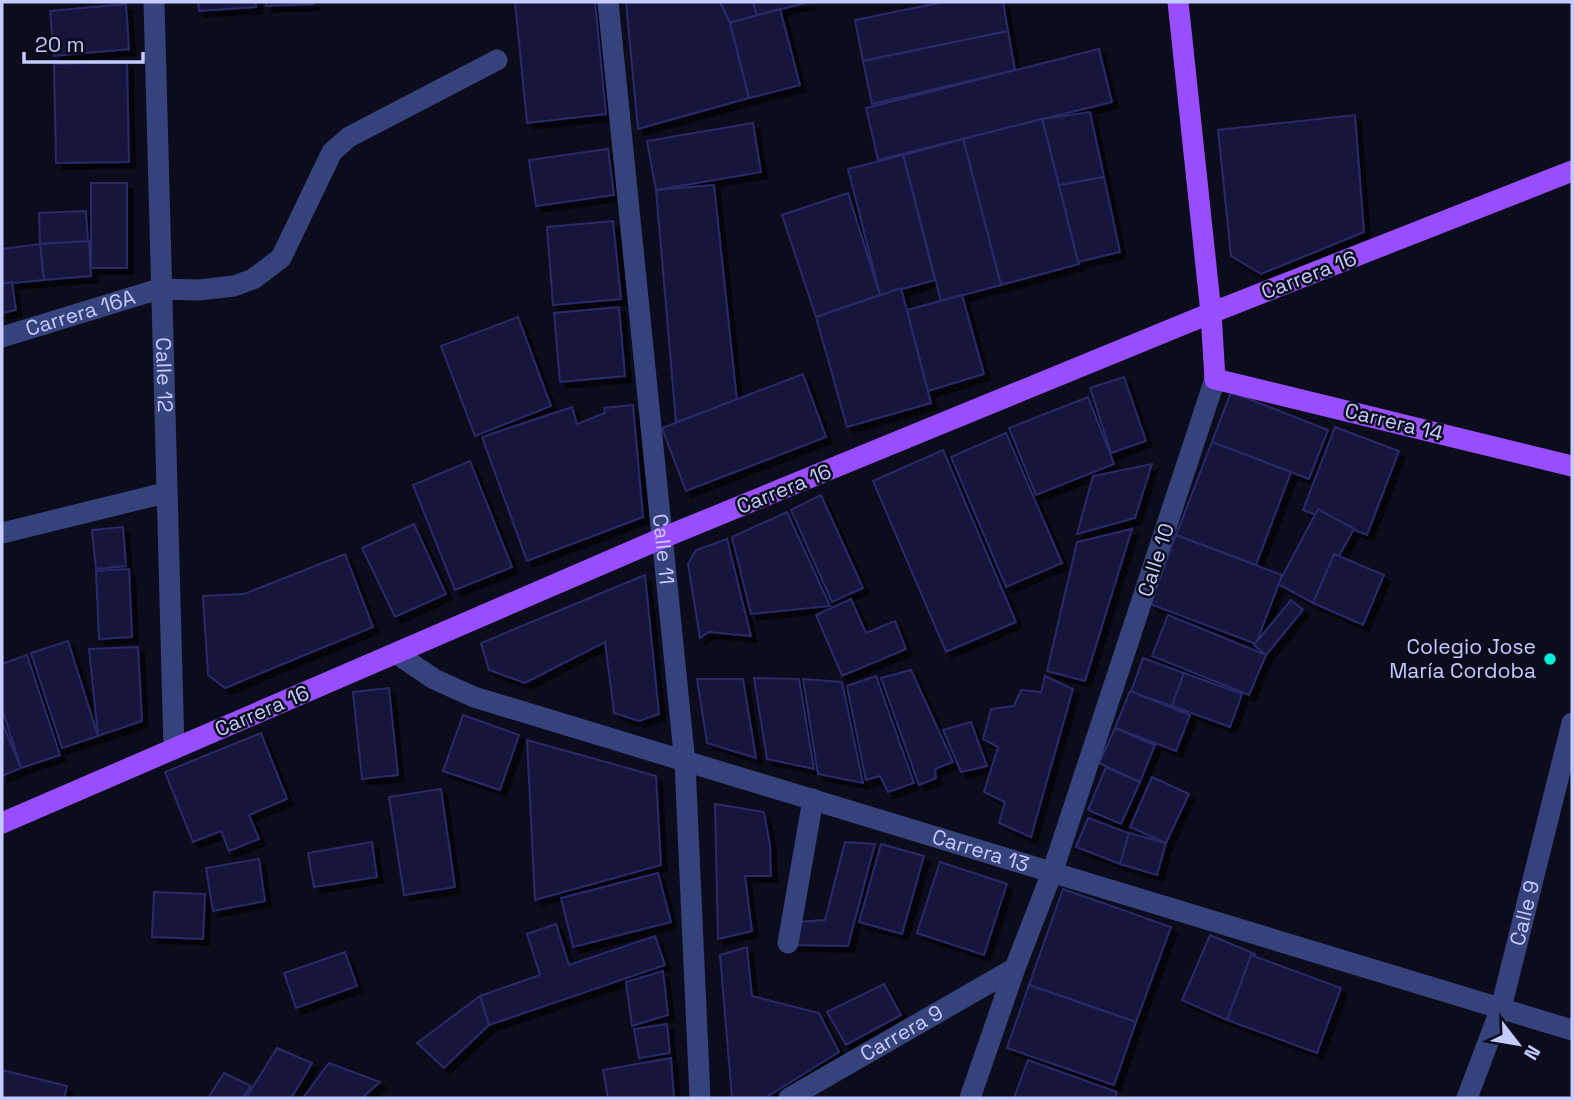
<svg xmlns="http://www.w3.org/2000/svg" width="1574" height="1100" viewBox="0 0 1574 1100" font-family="'Space Grotesk',sans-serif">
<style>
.building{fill:#17173d;stroke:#292a69;stroke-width:2;filter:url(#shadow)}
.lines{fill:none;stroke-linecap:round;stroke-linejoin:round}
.minor{stroke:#36427b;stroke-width:21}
.major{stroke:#984efe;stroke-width:21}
.poi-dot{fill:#01f0d7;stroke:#0b0c1c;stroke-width:2.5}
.labels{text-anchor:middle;stroke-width:5;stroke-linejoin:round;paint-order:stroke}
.street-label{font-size:21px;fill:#c6cbff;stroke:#0b0c1c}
.poi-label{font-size:21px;fill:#c6cbff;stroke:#0b0c1c;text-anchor:end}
</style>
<defs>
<filter id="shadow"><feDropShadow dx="6" dy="6" stdDeviation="0" flood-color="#0009"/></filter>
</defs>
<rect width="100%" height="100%" fill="#0b0c1c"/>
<g class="building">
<polygon points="198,2 256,2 256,7 199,11"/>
<polygon points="266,2 313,2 313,4 266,6"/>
<polygon points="515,2 595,2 606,114 527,123"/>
<polygon points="626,2 720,2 730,23 749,98 638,129"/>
<polygon points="720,2 753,2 757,15 730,23"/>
<polygon points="753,2 810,2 757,15"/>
<polygon points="943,2 1003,2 1008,31 863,61 855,20"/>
<polygon points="126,4 129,49 54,56 50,11"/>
<polygon points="780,9 800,85 749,98 730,23"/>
<polygon points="1008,31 1015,70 872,104 863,61"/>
<polygon points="1099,49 1112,102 878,160 866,108"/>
<polygon points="127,62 129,162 56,163 54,64"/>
<polygon points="1090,112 1104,177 1059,185 1042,119"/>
<polygon points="1355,115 1364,232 1261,274 1231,256 1218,130"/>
<polygon points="1042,119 1079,264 1001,285 963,139"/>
<polygon points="753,123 761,172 656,190 647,141"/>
<polygon points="963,139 1001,285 941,301 903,155"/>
<polygon points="608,149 614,195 536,206 529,160"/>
<polygon points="903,155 935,280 880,295 848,169"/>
<polygon points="1104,177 1120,252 1078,262 1059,185"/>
<rect x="91" y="183" width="36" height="85"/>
<polygon points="714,185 737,401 676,422 656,190"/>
<polygon points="848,193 880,295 816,317 782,215"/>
<polygon points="86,211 88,242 40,244 39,213"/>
<polygon points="613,221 621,299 553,305 547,227"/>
<polygon points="89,241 91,276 44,280 40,244"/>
<polygon points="40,244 44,280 2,284 2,249"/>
<polygon points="12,282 16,310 2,313 2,284"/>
<polygon points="901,288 931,403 847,427 816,317"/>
<polygon points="962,295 984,374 928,391 907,310"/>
<polygon points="619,307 625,376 560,382 554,313"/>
<polygon points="518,317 551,406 475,436 441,346"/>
<polygon points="803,374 826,437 686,491 662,428"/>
<polygon points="1124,377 1146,441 1111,453 1090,388"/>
<polygon points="1231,392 1328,430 1309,479 1212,442"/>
<polygon points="1088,397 1114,464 1036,495 1009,428"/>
<polygon points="633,405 643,517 527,561 482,437 572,407 577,424 605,413 604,408"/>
<polygon points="1335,427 1399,451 1367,535 1303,510"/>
<polygon points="1006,433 1062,563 1006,587 951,457"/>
<polygon points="1212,442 1291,472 1256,565 1176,535"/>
<polygon points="943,450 1016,622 946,652 873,481"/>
<polygon points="470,461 512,567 455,590 413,485"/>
<polygon points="1152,464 1135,518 1077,534 1093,476"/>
<polygon points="821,495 863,588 832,602 791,510"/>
<polygon points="1318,509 1354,529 1313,603 1278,584"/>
<polygon points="787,512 830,606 751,614 732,537"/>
<polygon points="414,524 446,594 395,617 362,548"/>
<polygon points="123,527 126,566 96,569 92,530"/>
<polygon points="1132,529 1085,681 1047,671 1077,542"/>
<polygon points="1176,535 1282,575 1256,644 1150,604"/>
<polygon points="727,539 751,636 709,632 700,638 688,564 696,550"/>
<polygon points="345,554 373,627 225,688 208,675 203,596 244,594"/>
<polygon points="1334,554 1384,575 1363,625 1313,603"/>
<polygon points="129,569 132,637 99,639 96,571"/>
<polygon points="645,575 659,714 639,721 614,713 605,642 525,683 489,670 481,643"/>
<polygon points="851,599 866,633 895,621 906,649 842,676 816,615"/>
<polygon points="1291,600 1303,610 1266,655 1254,645"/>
<polygon points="1168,615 1266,655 1249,695 1152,656"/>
<polygon points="68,641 98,736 62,748 31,653"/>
<polygon points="138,647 142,721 98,736 89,649"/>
<polygon points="27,655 60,755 21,768 2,709 2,664"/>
<polygon points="1143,658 1184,673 1172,706 1131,692"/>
<polygon points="911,670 953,762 935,769 936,778 919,785 881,678"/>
<polygon points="1184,673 1242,694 1230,727 1172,706"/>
<polygon points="876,676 914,783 888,792 880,776 866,780 847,686"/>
<polygon points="1045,676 1073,689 1031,837 999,823 1005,802 984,792 998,747 983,739 991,709 1014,706 1021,690 1041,692"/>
<polygon points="754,678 799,679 814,769 767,759"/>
<polygon points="697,679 743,679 756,758 707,743"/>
<polygon points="803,679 842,682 863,783 818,774"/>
<polygon points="389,688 398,775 362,779 353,692"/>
<polygon points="1130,691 1190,715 1176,751 1115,728"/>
<polygon points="463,715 519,735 500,790 443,771"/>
<polygon points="2,722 21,768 2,776"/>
<polygon points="971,722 987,766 961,772 943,730"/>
<polygon points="1115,728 1155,745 1140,782 1099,763"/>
<polygon points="261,733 287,799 249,815 259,839 229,851 221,831 193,842 165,772"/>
<polygon points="527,740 656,776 661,865 535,900"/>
<polygon points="1106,767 1140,782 1121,824 1088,810"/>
<polygon points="1152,777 1189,794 1166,843 1130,827"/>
<polygon points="441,789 455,887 404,895 389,797"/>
<polygon points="715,804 764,812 770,845 771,876 745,876 752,931 718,939"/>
<polygon points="1088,818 1131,834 1120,864 1076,847"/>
<polygon points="1129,833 1166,843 1157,875 1120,864"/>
<polygon points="372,842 377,877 314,887 308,853"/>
<polygon points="845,842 875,844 848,946 792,945 797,922 825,920"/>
<polygon points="881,844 924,856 902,934 859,922"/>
<polygon points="259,859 265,901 213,911 206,868"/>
<polygon points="940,862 1007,884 984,955 917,933"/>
<polygon points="658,873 671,922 573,947 561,898"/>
<polygon points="1063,889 1171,927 1136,1022 1029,985"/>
<polygon points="154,892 205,894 203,939 152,937"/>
<polygon points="556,924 569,965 655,936 665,965 489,1025 480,996 540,975 527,934"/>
<polygon points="1210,935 1255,954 1227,1020 1182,1000"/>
<polygon points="747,947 752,996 819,1013 839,1052 765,1098 732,1098 720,955"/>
<polygon points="345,952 357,986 296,1008 284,973"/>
<polygon points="1251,955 1341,988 1317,1053 1227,1020"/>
<polygon points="663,971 668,1015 632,1026 626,982"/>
<polygon points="884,984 901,1015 846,1045 827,1012"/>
<polygon points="1029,985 1136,1022 1114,1085 1007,1048"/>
<polygon points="480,996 489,1025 444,1068 417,1043"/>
<polygon points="667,1024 670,1053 639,1058 634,1029"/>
<polygon points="277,1048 312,1063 295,1092 290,1098 246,1098"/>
<polygon points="671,1058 674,1098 608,1098 603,1070"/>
<polygon points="1028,1060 1117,1092 1115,1098 1014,1098"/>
<polygon points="329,1063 380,1082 362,1098 303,1098"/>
<polygon points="2,1070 67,1086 64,1098 2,1098"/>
<polygon points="224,1073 251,1086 243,1098 208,1098"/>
</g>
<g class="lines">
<g class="minor">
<path id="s1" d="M154 2 174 749"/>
<path id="s2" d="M608 2 685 763 700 1098"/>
<path id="s3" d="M2 337 159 289 199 290 234 286 253 279 281 258 332 152 349 137 497 60"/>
<polyline points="2,533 165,493"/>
<path id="s4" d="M397 654 434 679 474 697 1572 1030"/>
<polyline points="788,943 813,799"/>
<path id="s5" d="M789 1098 1015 968"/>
<polyline points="970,1098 1015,968 1053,870 1215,379"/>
<path id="s6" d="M1467 1098 1501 1008 1572 723"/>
</g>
<g class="major">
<polyline points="1178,2 1211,313 1215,379 1572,466"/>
<polyline points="2,823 660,539 1211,313 1572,171"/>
</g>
</g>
<circle class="poi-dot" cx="1550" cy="659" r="7"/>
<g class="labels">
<g class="street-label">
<text transform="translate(1309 275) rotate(-21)" y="7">Carrera 16</text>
<text dy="7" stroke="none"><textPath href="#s3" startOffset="82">Carrera 16A</textPath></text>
<text dy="7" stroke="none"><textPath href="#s1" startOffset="373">Calle 12</textPath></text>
<text transform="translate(1394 422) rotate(14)" y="7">Carrera 14</text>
<text transform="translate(784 489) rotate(-22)" y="7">Carrera 16</text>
<text dy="7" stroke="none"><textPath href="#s2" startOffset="550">Calle 11</textPath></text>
<text transform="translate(1156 560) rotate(-72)" y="7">Calle 10</text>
<text transform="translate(262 711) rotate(-23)" y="7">Carrera 16</text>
<text dy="7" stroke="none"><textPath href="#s4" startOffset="618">Carrera 13</textPath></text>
<text dy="7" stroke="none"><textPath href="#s6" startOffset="194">Calle 9</textPath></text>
<text dy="7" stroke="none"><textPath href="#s5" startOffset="130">Carrera 9</textPath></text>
</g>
<g class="poi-label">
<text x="1536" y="654">Colegio Jose<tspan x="1536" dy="24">María Cordoba</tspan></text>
</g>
</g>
<rect width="1574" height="1100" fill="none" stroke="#c6cbff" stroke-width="7"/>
<g transform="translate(1518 1044) rotate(121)" stroke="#0b0c1c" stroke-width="5" paint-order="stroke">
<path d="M0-5L12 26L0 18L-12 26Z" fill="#c6cbff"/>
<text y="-10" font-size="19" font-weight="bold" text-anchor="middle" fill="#c6cbff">N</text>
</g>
<path d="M24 52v10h119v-10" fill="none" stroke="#c6cbff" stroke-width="3.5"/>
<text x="35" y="52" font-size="21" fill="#c6cbff" stroke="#0b0c1c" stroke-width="5" paint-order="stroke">20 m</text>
</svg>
